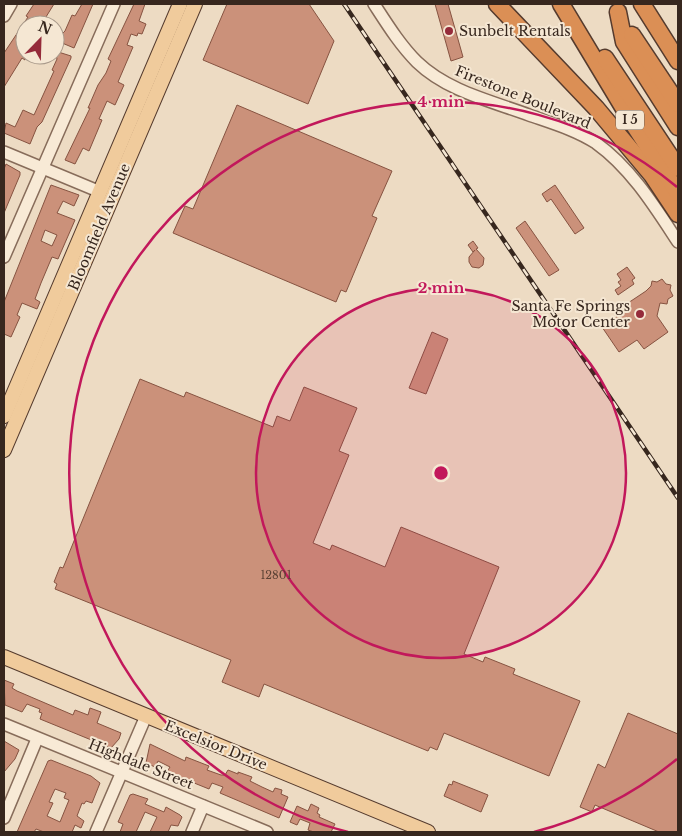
<svg xmlns="http://www.w3.org/2000/svg" width="682" height="836" viewBox="0 0 682 836" font-family="'Libre Baskerville',serif">
<style>
.building{fill:#cb917a;stroke:#865341;fill-rule:evenodd}
.lines{fill:none;stroke-linecap:round;stroke-linejoin:round}
.minor-casing{stroke:#876c5a;stroke-width:14}
.major-casing{stroke:#553b2e;stroke-width:16}
.highway-casing{stroke:#553b2e;stroke-width:19}
.minor{stroke:#f8ead6;stroke-width:11}
.major{stroke:#f0cb9c;stroke-width:14}
.highway{stroke:#db8f55;stroke-width:16}
.rail-casing{stroke:#37271e;stroke-width:4.5}
.rail{stroke:#f5e7d3;stroke-width:2.5;stroke-dasharray:8;stroke-linecap:butt}
.ring{fill:none;stroke:#c2185b;stroke-width:2.5}
.poi-dot{fill:#952b3a;stroke:#f5e7d3;stroke-width:2}
.labels{text-anchor:middle;stroke-width:4;stroke-linejoin:round;paint-order:stroke}
.number-label{font-size:11px;fill:#5c4235}
.shield{fill:#f5e7d3;stroke:#706154;stroke-width:1}
.shield-label{font-size:12px;font-weight:bold;fill:#37271e}
.poi-label{font-size:14px;fill:#37271e;stroke:#f5e7d3;text-anchor:start}
.street-label{font-size:14px;fill:#37271e;stroke:#f5e7d3}
.centre{fill:#c2185b;stroke:#f5e7d3;stroke-width:2.5}
.ring-label{font-size:15px;text-anchor:middle;font-weight:bold;fill:#c2185b;stroke:#f5e7d3;stroke-width:4;stroke-linejoin:round;paint-order:stroke}
</style>
<rect width="100%" height="100%" fill="#eddbc3"/>
<g class="building">
<polygon points="34,4 54,4 41,25 25,25 25,60 22,58 4,87 4,53 28,17 26,16"/>
<polygon points="82,4 93,4 74,48 55,40 55,29 63,33 65,31 72,15 75,16"/>
<polygon points="134,4 145,4 139,21 146,24 142,34 138,33 137,36 131,34 127,45 133,47 118,82 124,85 115,105 107,101 99,119 102,120 89,151 83,148 75,164 65,160 90,108 88,108 98,85 106,73 111,61 108,59"/>
<polygon points="227,4 309,4 334,41 308,104 203,60"/>
<polygon points="435,4 448,4 463,57 451,61"/>
<polygon points="55,51 71,56 71,58 42,122 37,127 30,144 4,133 6,123 15,127 23,110 34,115 54,71 52,70 57,59"/>
<polygon points="237,105 392,171 372,216 377,218 346,292 341,290 336,302 173,233 185,206 193,209"/>
<polygon points="6,164 20,172 20,175 4,213 4,169"/>
<path d="M51 185 79 195 74 206 63 201 57 213 75 220 58 259 52 257 41 283 35 299 40 302 37 309 22 303 17 315 20 317 11 337 4 334V302ZM45 230 57 235 52 246 41 241Z"/>
<polygon points="555,185 584,228 575,234 551,199 547,202 542,194"/>
<polygon points="525,221 559,270 549,276 516,228"/>
<polygon points="473,241 478,248 476,249 484,258 483,265 479,268 472,267 469,262 469,257 475,250 473,252 468,245"/>
<polygon points="627,267 635,278 632,280 634,284 618,295 615,290 621,286 618,282 621,280 617,274"/>
<polygon points="662,279 666,284 671,285 670,290 673,296 668,299 667,304 660,303 657,316 668,332 644,349 637,340 619,352 602,327 625,311 622,307 646,291 651,286 652,281 657,282"/>
<polygon points="432,332 448,339 426,394 409,388"/>
<polygon points="140,379 184,397 186,392 273,427 277,416 290,421 304,387 357,408 339,451 349,455 313,543 330,550 332,545 385,567 401,527 499,567 464,654 483,662 485,657 515,669 513,674 580,701 549,776 444,733 437,750 430,747 428,751 264,684 259,697 222,682 231,660 55,589 57,584 54,582 60,567 63,568"/>
<polygon points="4,680 14,684 12,688 17,691 73,715 75,710 88,715 90,708 101,712 97,723 121,733 119,739 111,748 40,719 42,713 39,712 40,709 27,704 22,712 5,705"/>
<polygon points="628,713 678,734 678,832 659,832 595,805 592,812 580,807 598,764 605,768"/>
<polygon points="4,741 19,750 15,759 4,772"/>
<polygon points="150,744 185,761 186,757 209,766 207,770 221,775 225,775 228,770 238,774 238,772 252,777 250,781 262,787 273,792 275,788 282,790 281,794 288,797 279,818 220,793 223,787 212,783 209,789 167,772 170,767 158,761 155,767 146,763"/>
<path d="M51 760 91 776 100 783 92 803 86 801 84 804 82 803 77 816 84 821 81 828 75 825 72 832H44L36 829 34 832H17L48 761ZM55 789 66 793 64 798 69 800 60 822 47 816 53 803 49 802Z"/>
<polygon points="453,781 488,795 481,812 444,796 449,784 452,785"/>
<polygon points="133,794 148,799 145,804 164,812 166,807 180,815 182,817 178,826 171,825 168,832 150,832 157,817 145,812 136,832 120,832 123,824 118,822 130,795"/>
<polygon points="311,804 319,808 317,813 320,815 319,817 335,824 331,832 314,832 308,830 310,823 300,819 297,825 290,822 297,806 308,811"/>
</g>
<g class="lines">
<defs>
<g id="minor">
<path d="M374 4C387 24 400 45 417 62 447 91 491 101 529 115 552 123 576 130 596 143 631 168 655 207 678 242"/>
<polyline points="4,16 11,4"/>
<polyline points="4,152 98,191"/>
<polyline points="4,257 114,4"/>
<polyline points="4,724 267,832"/>
<polyline points="4,818 37,739"/>
<polyline points="96,832 146,716"/>
<polyline points="192,832 203,806"/>
</g>
<g id="major">
<polyline points="4,416 180,4"/>
<polyline points="4,450 195,4"/>
<polyline points="4,657 428,832"/>
</g>
<g id="highway">
<polyline points="497,4 596,108 652,175 678,214"/>
<polyline points="561,4 632,122 678,193"/>
<polyline points="642,4 678,61"/>
<polyline points="618,12 624,42 678,127"/>
<polyline points="632,35 678,104"/>
<polyline points="605,58 678,168"/>
</g>
</defs>
<use href="#minor" class="minor-casing"/>
<use href="#major" class="major-casing"/>
<use href="#highway" class="highway-casing"/>
<use href="#minor" class="minor"/>
<use href="#major" class="major"/>
<use href="#highway" class="highway"/>
<defs>
<polyline id="rail" points="344,4 678,498"/>
</defs>
<use href="#rail" class="rail-casing"/>
<use href="#rail" class="rail"/>
</g>
<circle cx="441" cy="473" r="185" fill="#c2185b" fill-opacity=".12"/>
<g class="ring">
<circle cx="441" cy="473" r="185"/>
<path d="M677 759A371 371 0 0 1 534 832M348 832A371 371 0 1 1 677 187"/>
</g>
<g class="poi-dot">
<circle cx="449" cy="31" r="5"/>
<circle cx="640" cy="314" r="5"/>
</g>
<g class="labels">
<g class="number-label">
<text x="276" y="579">12801</text>
</g>
<rect class="shield" x="616" y="110.5" width="28" height="19" rx="4"/>
<g class="shield-label">
<text x="630" y="124">I 5</text>
</g>
<g class="poi-label">
<text x="459" y="36">Sunbelt Rentals</text>
<text x="630" y="311" text-anchor="end">Santa Fe Springs<tspan x="630" dy="16">Motor Center</tspan></text>
</g>
<g class="street-label">
<text transform="translate(523 97) rotate(22)" y="5">Firestone Boulevard</text>
<text transform="translate(99 227) rotate(-67)" y="5">Bloomfield Avenue</text>
<text transform="translate(216 745) rotate(22)" y="5">Excelsior Drive</text>
<text transform="translate(141 764) rotate(22)" y="5">Highdale Street</text>
</g>
</g>
<circle cx="441" cy="473" r="8" class="centre"/>
<g class="ring-label">
<text x="441" y="107">4 min</text>
<text x="441" y="293">2 min</text>
</g>
<rect width="682" height="836" fill="none" stroke="#37271e" stroke-width="10"/>
<g transform="translate(40 40) rotate(23)"><circle r="24" fill="#f5e7d3" stroke="#a99a8b"/>
<path d="M0-4L9 19L0 12L-9 19Z" fill="#952b3a"/>
<text y="-8" font-size="14" font-weight="bold" text-anchor="middle" fill="#37271e">N</text>
</g>
</svg>
